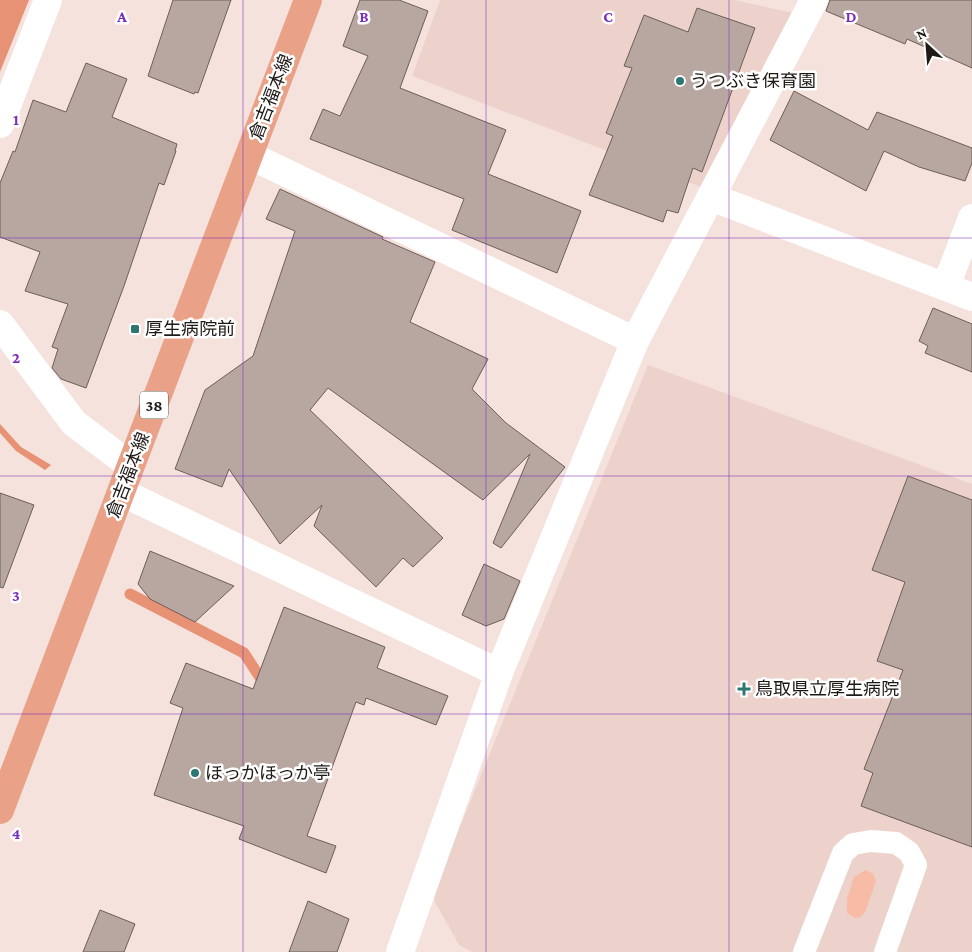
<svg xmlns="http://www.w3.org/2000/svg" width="972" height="952" viewBox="0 0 972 952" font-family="'Crimson Pro','Noto Sans JP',serif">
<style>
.built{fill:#ecd2ca}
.green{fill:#f8bba5}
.water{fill:#e89275}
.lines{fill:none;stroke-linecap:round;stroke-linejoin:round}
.stream{stroke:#e89275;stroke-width:11}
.building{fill:#b8a7a1;stroke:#6d5e58}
.service{stroke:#fff;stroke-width:22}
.minor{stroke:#fff;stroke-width:28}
.primary{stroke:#e9a187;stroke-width:28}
.grid{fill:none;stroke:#7b2cbf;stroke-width:1;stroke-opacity:0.55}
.poi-dot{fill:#2d7672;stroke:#fff;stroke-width:2}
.labels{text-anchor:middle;stroke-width:5;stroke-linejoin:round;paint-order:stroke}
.shield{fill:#fff;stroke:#625e5c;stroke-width:1}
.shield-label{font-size:16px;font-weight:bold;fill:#1f1916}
.poi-label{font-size:18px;fill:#1f1916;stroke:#fff;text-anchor:start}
.street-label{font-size:18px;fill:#1f1916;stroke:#fff}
.grid-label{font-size:16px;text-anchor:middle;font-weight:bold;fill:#7b2cbf;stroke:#fff;stroke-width:5;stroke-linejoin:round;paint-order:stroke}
</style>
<rect width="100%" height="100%" fill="#f5e2dc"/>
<g class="built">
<polygon points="440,0 734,0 793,13 701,187 412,76"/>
<polygon points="648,365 972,484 972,952 472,952 459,945 435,902 433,893"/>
</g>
<polygon class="green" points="866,870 873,874 876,881 866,910 861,917 855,918 847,913 847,899 854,877"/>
<g class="water">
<polygon points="0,0 29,0 0,72"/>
<polygon points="0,424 21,447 51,465 45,470 16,451 0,433"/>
</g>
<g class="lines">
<polyline class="stream" points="130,594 244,653 263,682 264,689"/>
</g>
<g class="building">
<polygon points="173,0 231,0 198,93 195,92 194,94 148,76"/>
<polygon points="360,0 399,0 428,11 400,88 506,130 488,174 581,211 557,273 452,230 464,199 310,139 323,109 340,116 368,56 343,46"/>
<polygon points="830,0 972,0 972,68 907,39 905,44 826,11"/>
<polygon points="697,8 755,28 702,172 693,168 678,213 667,210 663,222 589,195 613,136 606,133 632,68 624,66 644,15 688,32"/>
<polygon points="86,63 127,79 112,117 177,144 175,151 176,151 164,185 159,183 124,286 86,388 61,379 52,368 58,349 52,347 68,304 25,291 40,252 0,237 0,183 13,151 15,152 33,100 66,112"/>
<polygon points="794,91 868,130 877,112 972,148 972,163 965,181 919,167 884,151 866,191 770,140"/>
<polygon points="280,189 383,237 382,239 435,262 410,322 488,359 472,389 506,423 565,467 501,548 493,543 530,454 483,500 328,388 310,410 443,538 413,567 403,558 376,587 314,526 322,505 280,544 229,469 222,487 175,469 205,390 253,356 295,231 266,219"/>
<polygon points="933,308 972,324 972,372 925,353 928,346 919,341"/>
<polygon points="908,476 972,500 972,847 861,806 873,773 864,769 903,670 877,661 905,582 872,570"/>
<polygon points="0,493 34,505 3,588 0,587"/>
<polygon points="150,551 234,586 195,622 150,599 138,584"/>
<polygon points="484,564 520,581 504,619 486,626 462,615"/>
<polygon points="284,607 385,647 377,668 448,696 436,725 366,698 364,705 356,702 307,836 336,846 326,873 239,839 244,826 154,795 183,708 170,703 186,663 253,689"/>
<polygon points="308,901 349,919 337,952 289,952"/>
<polygon points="100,910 135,924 124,952 83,952"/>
</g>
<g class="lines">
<polyline class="service" points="804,952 843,853 853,844 871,841 896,843 909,852 916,865 885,952"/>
<g class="minor">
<polyline points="0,124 48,0"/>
<polyline points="249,155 635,341"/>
<polyline points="711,197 972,297"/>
<polyline points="946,286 972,218"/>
<polyline points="0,324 74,423 131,466"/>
<polyline points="121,492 499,673"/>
<polyline points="400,952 499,673 635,341 814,0"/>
</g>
<polyline class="primary" points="0,810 308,0"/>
</g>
<path class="grid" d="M243 0V952M486 0V952M729 0V952M0 238H972M0 476H972M0 714H972"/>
<g class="poi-dot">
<circle cx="680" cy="81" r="5"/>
<rect x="130" y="324" width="10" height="10" rx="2.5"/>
<path d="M741.5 681.5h5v5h5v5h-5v5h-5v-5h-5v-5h5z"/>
<circle cx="195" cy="773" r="5"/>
</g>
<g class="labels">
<rect class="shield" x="140" y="391.5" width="28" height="27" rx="4"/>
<g class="shield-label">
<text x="154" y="411">38</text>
</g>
<g class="poi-label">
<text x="690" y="87">うつぶき保育園</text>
<text x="145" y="335">厚生病院前</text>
<text x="755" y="695">鳥取県立厚生病院</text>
<text x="205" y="779">ほっかほっか亭</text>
</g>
<g class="street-label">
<text transform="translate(271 97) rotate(-69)" y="6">倉吉福本線</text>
<text transform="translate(128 475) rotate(-69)" y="6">倉吉福本線</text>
</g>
</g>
<g class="grid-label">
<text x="122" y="22">A</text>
<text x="364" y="22">B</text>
<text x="608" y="22">C</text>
<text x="851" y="22">D</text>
<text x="16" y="125">1</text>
<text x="16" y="363">2</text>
<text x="16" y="601">3</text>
<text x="16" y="839">4</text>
</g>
<g transform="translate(927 45) rotate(334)" stroke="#ffffff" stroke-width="4" paint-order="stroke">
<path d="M0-4L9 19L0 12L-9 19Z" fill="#1f1916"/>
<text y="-8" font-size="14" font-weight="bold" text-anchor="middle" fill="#1f1916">N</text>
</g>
</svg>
